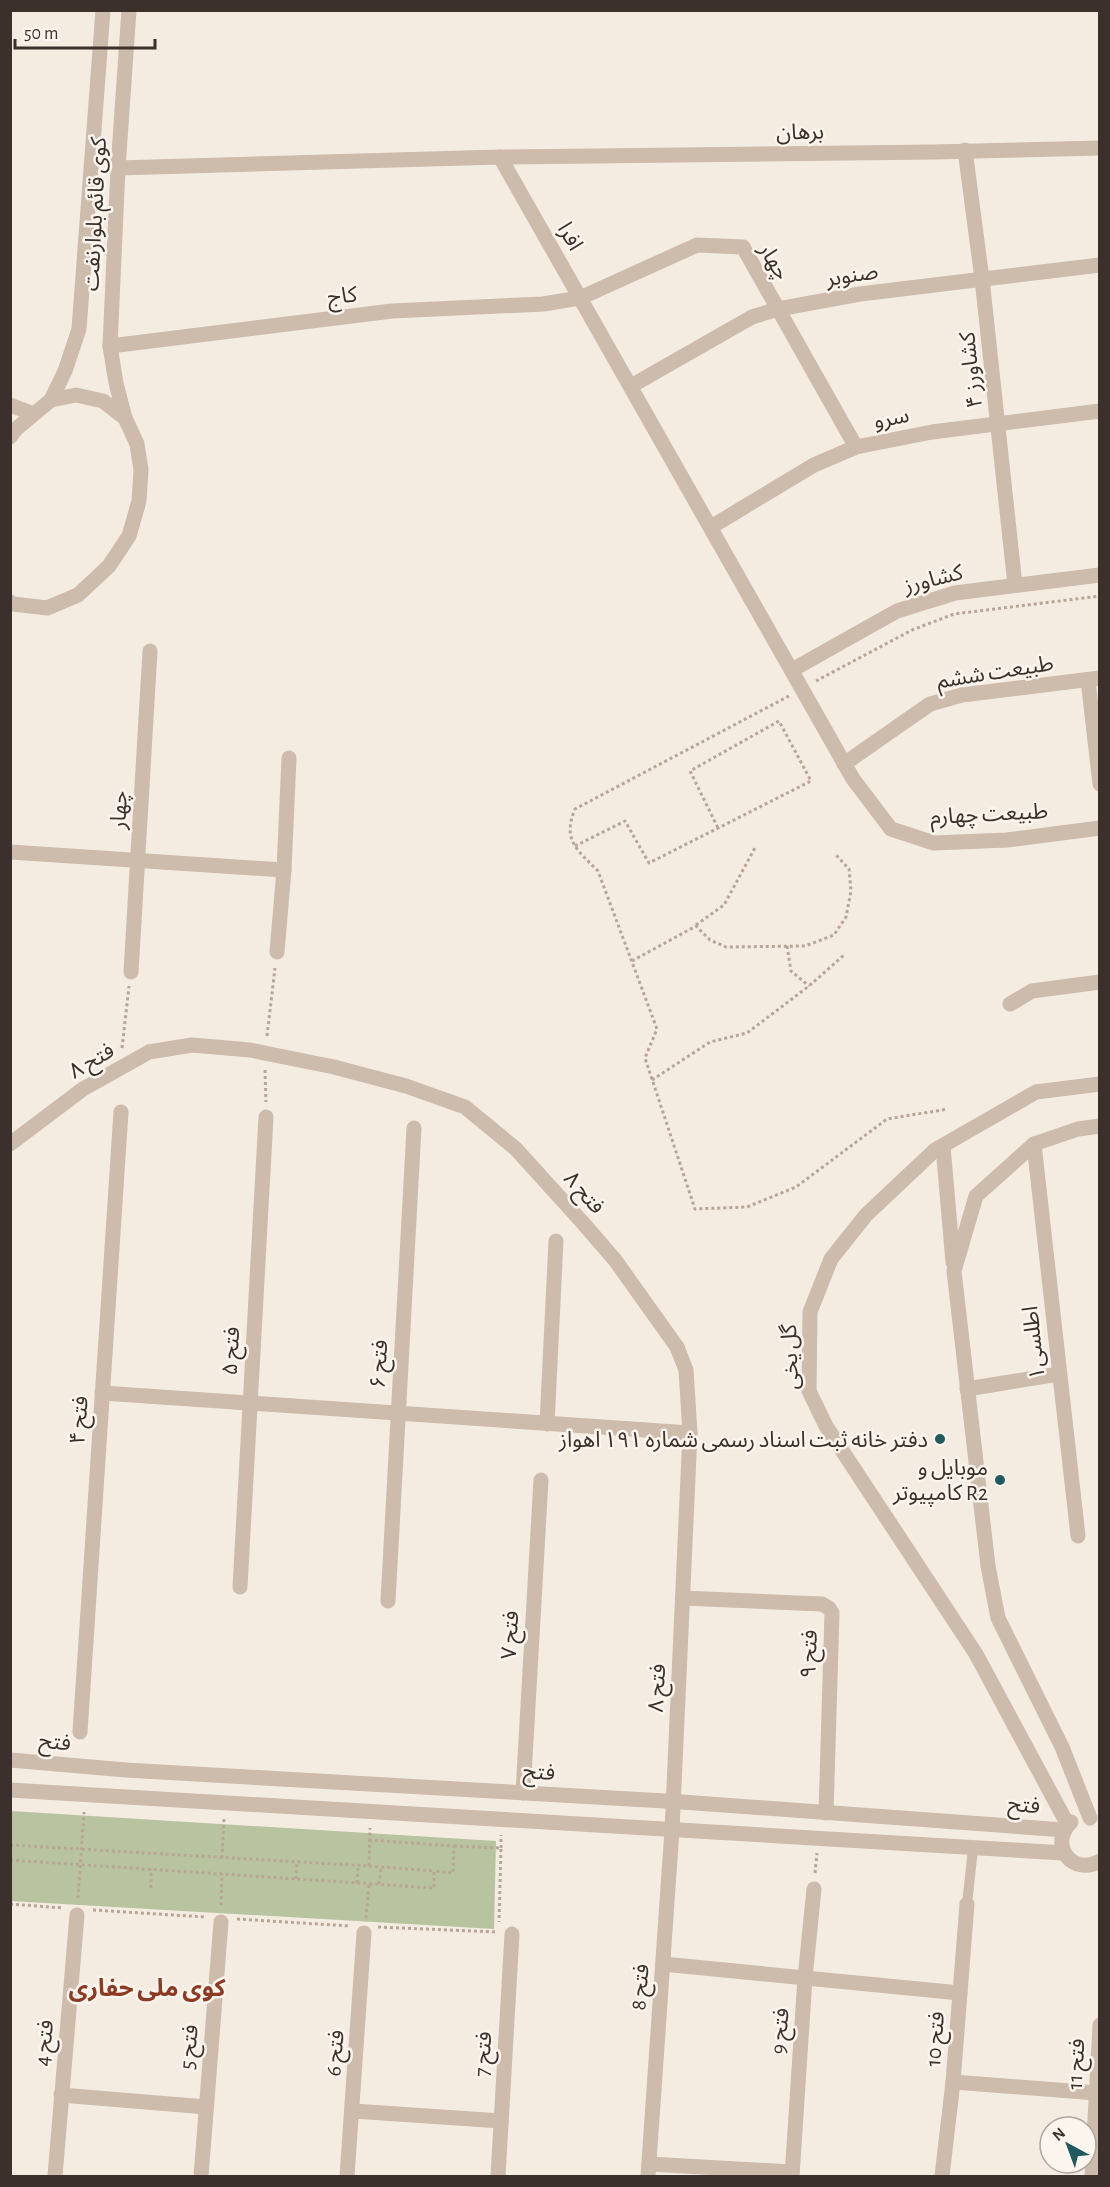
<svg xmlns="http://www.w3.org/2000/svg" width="1110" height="2187" viewBox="0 0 1110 2187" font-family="'Alegreya Sans','Noto Sans Arabic',sans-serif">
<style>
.green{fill:#b8c4a0}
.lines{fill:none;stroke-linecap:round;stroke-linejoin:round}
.path{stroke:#b9a596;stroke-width:3;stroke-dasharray:3 3;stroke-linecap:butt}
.service{stroke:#cdbbac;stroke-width:10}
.minor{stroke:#cdbbac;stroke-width:15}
.tertiary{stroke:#cdbbac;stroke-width:15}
.poi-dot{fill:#1f5a5e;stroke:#fbf5ee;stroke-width:2}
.labels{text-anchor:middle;stroke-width:5;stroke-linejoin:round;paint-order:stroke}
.street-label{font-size:22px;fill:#3b302b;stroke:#fbf5ee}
.poi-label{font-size:22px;fill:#3b302b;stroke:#fbf5ee;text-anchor:end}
.neighbourhood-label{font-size:24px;font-weight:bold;fill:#8c3b22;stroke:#fbf5ee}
</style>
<rect width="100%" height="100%" fill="#f4ebe1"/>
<polygon class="green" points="11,1811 496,1841 494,1929 11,1901"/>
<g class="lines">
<g class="path">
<polyline points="816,681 912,630 954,614 1100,596"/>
<path d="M789 696 575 809C562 840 577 850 598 871L657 1029 645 1058 695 1209 747 1207 796 1187 887 1119 948 1109"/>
<polyline points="575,846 625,821 649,863 811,781 779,721 690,771 718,828"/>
<polyline points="696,925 724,905 756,846"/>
<polyline points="787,946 791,971 809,986"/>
<polyline points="632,961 696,926 710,940 726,947 805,946 834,935 846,917 851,891 849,869 836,855"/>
<polyline points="267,1036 275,968"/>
<polyline points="122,1048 129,986"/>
<polyline points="265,1070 266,1102"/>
<polyline points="652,1080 710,1042 747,1033 809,986 844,955"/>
<polyline points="369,1840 454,1846 453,1873 434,1871"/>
<polyline points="10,1845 369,1866 370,1828"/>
<polyline points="454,1846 501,1848 499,1922"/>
<polyline points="501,1848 501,1835"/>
<polyline points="222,1858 224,1819"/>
<polyline points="10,1860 434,1888 434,1871 369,1866"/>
<polyline points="815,1873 817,1853"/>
<polyline points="296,1879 297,1863"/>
<polyline points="357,1883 358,1867"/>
<polyline points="379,1884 381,1868"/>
<polyline points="151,1888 151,1869"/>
<polyline points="78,1898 84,1812"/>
<polyline points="10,1904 63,1908"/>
<polyline points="221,1905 222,1874"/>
<polyline points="93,1910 206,1917"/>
<polyline points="366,1918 369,1884"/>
<polyline points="237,1919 350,1926"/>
<polyline points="378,1927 497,1932"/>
</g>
<polyline class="service" points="967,1904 973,1849"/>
<g class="minor">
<polyline points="965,150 982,279 1015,585"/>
<polyline points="500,157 934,152 1100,148"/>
<polyline points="118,168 500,157 853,779 891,829 934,843 1007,840 1100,828"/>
<polyline points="110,346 392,311 543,304 580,298 697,245 743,247 856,447"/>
<polyline points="631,386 752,317 778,309 860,294 1100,265"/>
<polyline points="10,405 34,414"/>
<polyline points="711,527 814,465 856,447 932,432 1100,411"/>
<polyline points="792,670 897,611 955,593 1100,575"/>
<polyline points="1088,680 1100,784"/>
<polyline points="844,764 930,704 962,695 1100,678"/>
<polyline points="10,852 284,870 289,758"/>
<polyline points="277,952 284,870"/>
<polyline points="131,972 150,651"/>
<polyline points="1010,1004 1032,991 1100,982"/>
<polyline points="10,1144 83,1089 149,1052 192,1045 250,1050 334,1067 406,1086 465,1107 516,1149 583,1223 615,1260 677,1347 686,1370 690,1433 672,1830 648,2176"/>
<polyline points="1034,1144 1078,1536"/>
<polyline points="967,1389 1059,1374"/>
<polyline points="102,1393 690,1433"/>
<polyline points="547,1424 556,1241"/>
<polyline points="240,1587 266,1117"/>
<polyline points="683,1598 822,1604 829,1608 832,1613 826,1813"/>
<polyline points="388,1601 414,1128"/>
<polyline points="80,1732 121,1112"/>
<polyline points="523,1793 541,1480"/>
<polyline points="663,1964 960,1993"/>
<polyline points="953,2082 1096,2093"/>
<polyline points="61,2095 206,2107"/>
<polyline points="353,2111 501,2121"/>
<polyline points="649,2164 792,2172"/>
<polyline points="55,2176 77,1915"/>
<polyline points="201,2176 221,1922"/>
<polyline points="347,2176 364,1933"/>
<polyline points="498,2176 512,1934"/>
<polyline points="792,2176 805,1978 814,1889"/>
<polyline points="942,2176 953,2082 967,1904"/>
<polyline points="1092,2176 1100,2025"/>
</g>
<g class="tertiary">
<polyline points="51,400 65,371 79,329 103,10"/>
<polyline points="125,418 116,383 110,346 118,168 129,10"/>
<polyline points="10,437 16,429 51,400 76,395 103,401 125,418 137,444 141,470 139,501 129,536 109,566 78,595 47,608 13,604 10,602"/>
<polyline points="943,1146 953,1262"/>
<polyline points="10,1760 126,1770 682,1802 1065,1830"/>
<polyline points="10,1790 1064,1853"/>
<polyline points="1090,1818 1062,1747 998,1618 988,1566 954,1271 976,1196 1034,1144 1078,1129 1100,1126"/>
<path d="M1071 1822C1048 1844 1072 1877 1100 1861"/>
<polyline points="1068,1825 976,1654 826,1426 809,1391 810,1312 831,1259 866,1215 935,1150 1036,1092 1100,1084"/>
</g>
</g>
<g class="poi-dot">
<circle cx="940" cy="1439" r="6"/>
<circle cx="1000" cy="1480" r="6"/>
</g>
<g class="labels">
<g class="street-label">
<text transform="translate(800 131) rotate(-1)" y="8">برهان</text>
<text transform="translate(94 214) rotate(-87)" y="8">کوی قائم بلوارنفت</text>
<text transform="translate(571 236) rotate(60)" y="8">افرا</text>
<text transform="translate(775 261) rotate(59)" y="8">چهار</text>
<text transform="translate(852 274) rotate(-9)" y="8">صنوبر</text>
<text transform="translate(342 295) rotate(-7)" y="8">کاج</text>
<text transform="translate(970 370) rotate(-96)" y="8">کشاورز ۴</text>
<text transform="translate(891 417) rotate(-11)" y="8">سرو</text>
<text transform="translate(933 578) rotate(-14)" y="8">کشاورز</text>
<text transform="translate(995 671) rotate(-9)" y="8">طبیعت ششم</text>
<text transform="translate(118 810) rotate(-87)" y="8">چهار</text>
<text transform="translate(989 813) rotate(-3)" y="8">طبیعت چهارم</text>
<text transform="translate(91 1060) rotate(-31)" y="8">فتح ۸</text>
<text transform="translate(585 1192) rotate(48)" y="8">فتح ۸</text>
<text transform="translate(1033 1343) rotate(-96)" y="8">اطلسی۱</text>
<text transform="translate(230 1351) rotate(-87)" y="8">فتح ۵</text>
<text transform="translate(789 1357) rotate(-92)" y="8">گل یخی</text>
<text transform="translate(378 1364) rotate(-87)" y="8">فتح ۶</text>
<text transform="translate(78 1420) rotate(-86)" y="8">فتح ۴</text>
<text transform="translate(509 1635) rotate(-87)" y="8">فتح ۷</text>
<text transform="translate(808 1654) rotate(-88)" y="8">فتح ۹</text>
<text transform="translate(656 1688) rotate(-87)" y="8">فتح ۸</text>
<text transform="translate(55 1741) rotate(5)" y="8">فتح</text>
<text transform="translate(539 1771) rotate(3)" y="8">فتح</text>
<text transform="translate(1024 1804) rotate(4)" y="8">فتح</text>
<text transform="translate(639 1987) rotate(-86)" y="8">فتح 8</text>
<text transform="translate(779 2031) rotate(-86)" y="8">فتح 9</text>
<text transform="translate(934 2039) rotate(-86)" y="8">فتح 10</text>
<text transform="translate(43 2043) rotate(-85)" y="8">فتح 4</text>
<text transform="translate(188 2047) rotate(-85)" y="8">فتح 5</text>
<text transform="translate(334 2053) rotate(-86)" y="8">فتح 6</text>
<text transform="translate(482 2054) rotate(-87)" y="8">فتح 7</text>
<text transform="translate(1075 2064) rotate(-87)" y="8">فتح 11</text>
</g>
<g class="poi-label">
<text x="928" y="1447">دفتر خانه ثبت اسناد رسمی شماره ۱۹۱ اهواز</text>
<text x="988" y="1475">موبایل و<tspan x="988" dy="25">کامپیوتر R2</tspan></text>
</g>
<g class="neighbourhood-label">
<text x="147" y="1996">کوی ملی حفاری</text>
</g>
</g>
<rect width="1110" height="2187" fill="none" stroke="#3b302b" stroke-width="24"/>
<g transform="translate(1068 2145) rotate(319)"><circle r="28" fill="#fbf5ee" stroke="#aea6a0" stroke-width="1.5"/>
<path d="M0-4.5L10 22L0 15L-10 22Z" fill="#1f5a5e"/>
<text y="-9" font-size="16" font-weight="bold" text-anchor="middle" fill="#3b302b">N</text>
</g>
<path d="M15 39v9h140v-9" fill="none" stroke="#3b302b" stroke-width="3"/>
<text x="24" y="39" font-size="18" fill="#3b302b" stroke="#fbf5ee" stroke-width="4.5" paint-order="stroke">50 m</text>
</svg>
